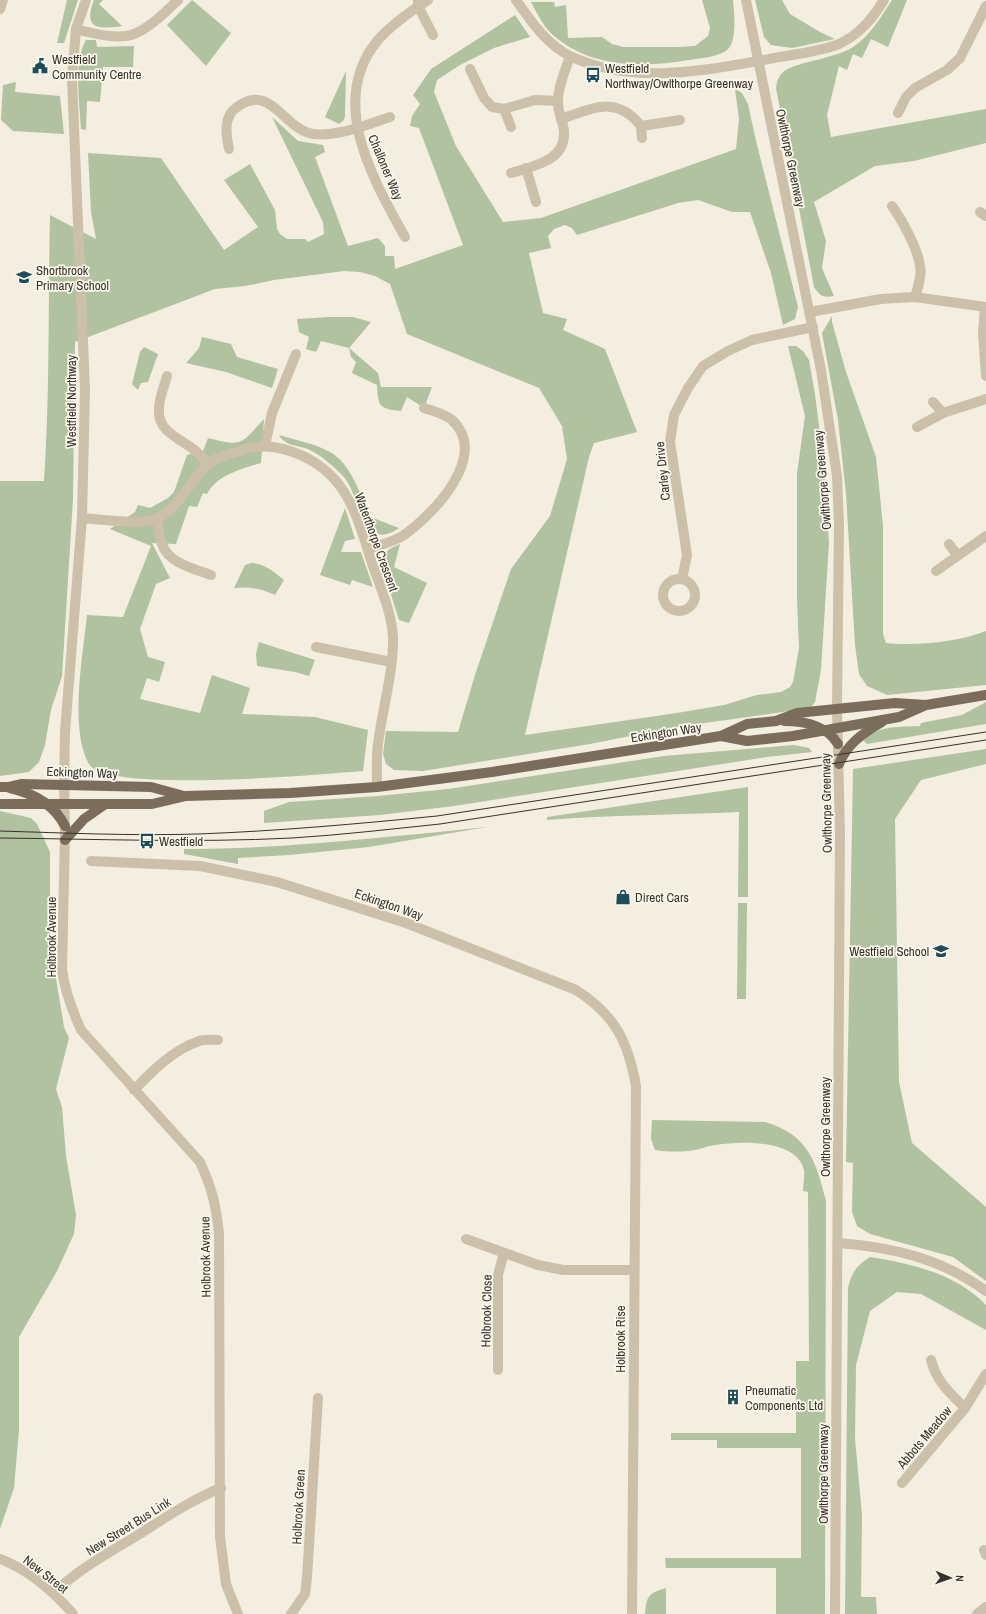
<svg xmlns="http://www.w3.org/2000/svg" width="986" height="1614" viewBox="0 0 986 1614" font-family="'Archivo Narrow',sans-serif">
<style>
.green{fill:#b0c29f}
.lines{fill:none;stroke-linecap:round;stroke-linejoin:round}
.minor{stroke:#ccc0ab;stroke-width:10}
.major{stroke:#7b6c5b;stroke-width:10}
.tram{stroke:#39322a;stroke-width:1}
.labels{text-anchor:middle;stroke-width:3.5;stroke-linejoin:round;paint-order:stroke}
.poi-label{font-size:13px;fill:#39322a;stroke:#faf7ec;text-anchor:start}
.street-label{font-size:13px;fill:#39322a;stroke:#faf7ec}
</style>
<rect width="100%" height="100%" fill="#f3eedf"/>
<g class="green">
<polygon points="67,0 78,0 64,43 57,43"/>
<path d="M94 0H103L99 4 122 26C97 30 83 28 94 0Z"/>
<polygon points="192,0 231,33 206,66 167,25"/>
<path d="M702 0H733C734 11 737 39 729 48 721 57 701 58 689 60 643 68 590 68 553 35 544 27 537 14 531 2H554L555 7 566 5 568 38 602 37 612 44 624 47H678L695 46 708 36 710 28Z"/>
<polygon points="755,0 782,0 790,14 820,32 835,39 792,48 771,45 764,37"/>
<path d="M892 0H907L888 47 871 39 862 58 853 54 847 70 839 66 827 115 831 137 986 109V143L914 161 875 166 814 202 826 241 822 268 834 296C823 298 820 296 814 287L776 88C777 82 778 77 783 72 795 62 834 59 853 47 870 36 881 17 892 0Z"/>
<path d="M515 15 530 37 494 48 460 65 437 80 434 92 456 146 503 222 541 218 736 149 739 119 735 89 742 93 748 104 756 141 798 307 795 319 783 325 771 273 750 212H732L698 200 678 203 577 235 572 228 565 225 554 229 548 236 551 248 529 253 543 313 567 319 563 330 605 349 637 432 594 443 589 457 525 735 677 713 724 705 757 695 781 692 790 687 793 682 799 648 797 599V473L805 416 788 346H796L803 351 809 360 815 394 824 466 829 543 821 670 815 702 812 706 804 709 676 727 590 744 423 771 394 770 386 764 383 754 386 731 458 732 475 675 511 569 550 516 567 459 562 426 539 388 407 334 390 284 375 276 360 272 344 271 274 280 245 286 215 289 75 342 73 499 62 676 51 710 45 745 39 762 29 772 0 776V481H44C50 393 48 304 50 215L96 239 91 212 88 153 161 158 224 250 258 227 224 180 250 164 275 210 277 229 280 234 287 239H305L308 242 324 234 323 222 272 117 298 141 323 145 325 152 315 157 348 246 378 238 385 246V256H394L395 269 463 245 419 128 410 126 412 116 420 104 413 95 431 69Z"/>
<path d="M86 40H96L97 47 134 46 133 67H103L100 102 87 101 86 130 81 129C80 104 73 62 86 40Z"/>
<polygon points="346,71 345,116 344,120 339,124 325,117"/>
<polygon points="16,82 15,92 60,96 64,134 13,131 1,120 3,85"/>
<path d="M832 316V322L846 372 876 457 883 526V634L886 643C915 646 959 642 986 631V685L887 695 867 686 859 674 855 645 846 494 838 420 822 333Z"/>
<path d="M329 317H353L371 322 349 348 378 373 381 387H432L424 408 407 397 401 411C379 409 378 406 377 385L352 373 356 362 351 357 349 348 321 341 316 352 306 349 309 337 299 332 297 319Z"/>
<polygon points="202,337 231,344 237,357 278,369 272,388 226,372 186,363 199,348"/>
<polygon points="144,347 158,354 148,382 141,383 138,390 132,384 140,352"/>
<path d="M264 419 261 463C241 469 217 475 207 494L203 493 197 507 189 506 176 544 152 543 170 578 156 584 140 629 148 657 165 662 159 682 147 678 140 699 200 713 212 675 250 688 242 714 315 717 368 730 363 771C324 774 106 794 89 764 69 730 83 655 87 615L123 617 151 546 110 529 135 512 138 505 150 508 168 498 174 492 187 455 203 451 208 438C243 447 240 445 264 419Z"/>
<path d="M279 435C295 440 313 443 328 451 350 461 360 494 369 514L373 518 399 528C361 554 361 497 344 477 334 467 321 455 308 449 297 445 285 446 279 435Z"/>
<polygon points="345,508 355,539 345,541 341,552 361,552 373,587 352,580 350,585 320,575"/>
<path d="M400 544 394 567 427 583 409 623 399 620 382 566C383 552 388 549 400 544Z"/>
<path d="M251 563C264 563 274 572 284 580L275 595C261 589 250 586 234 588L245 565Z"/>
<polygon points="259,642 315,660 309,676 295,672 257,666 256,654"/>
<path d="M986 702V724L867 744 863 740C879 725 900 727 920 726L921 723 962 715Z"/>
<polygon points="794,745 809,748 812,752 767,757 454,806 380,815 264,823 264,811 289,802 378,796 448,789 664,756"/>
<polygon points="986,749 986,764 921,780 895,819 899,1082 912,1143 986,1207 986,1281 953,1257 870,1234 857,1226 852,1212 853,1163 846,1162 853,769"/>
<path d="M748 787V897H738L739 812C675 815 611 815 547 820V817Z"/>
<polygon points="0,811 31,818 37,824 50,852 50,942 64,1027 69,1038 56,1089 62,1107 66,1156 76,1215 74,1234 57,1271 19,1337 19,1430 14,1488 0,1529"/>
<path d="M487 827 369 847 289 855 238 858V864L184 854V849C285 849 386 837 487 827Z"/>
<polygon points="738,903 747,903 746,999 737,999"/>
<path d="M652 1120 765 1122C809 1135 816 1162 826 1201L825 1614H776V1568H666L665 1558H801V1448H717V1440H671V1433H796V1361H809L808 1192 803 1191C803 1185 805 1176 804 1170 797 1139 741 1141 716 1145 709 1145 702 1149 695 1150 682 1152 668 1152 655 1150L651 1139Z"/>
<path d="M870 1257C912 1264 955 1273 986 1305V1330L921 1294 897 1292 870 1311 856 1365 855 1439 862 1515 861 1597H876L877 1614H845L848 1288C851 1273 857 1265 870 1257Z"/>
<path d="M666 1588V1614H645C646 1596 649 1593 666 1588Z"/>
</g>
<g class="lines">
<g class="minor">
<path d="M86 0 76 29 72 79 85 390 82 518 65 732 64 784 65 833 62 970C65 992 72 1010 81 1030L200 1162C212 1188 216 1205 219 1234L220 1537 226 1584 238 1614"/>
<polyline points="418,0 418,6 433,35"/>
<path d="M516 0C531 21 546 44 570 56 633 86 709 70 774 58 795 54 819 52 839 44 860 34 872 19 884 0"/>
<polyline points="746,0 821,370 837,476 839,524 837,708 840,833 835,1614"/>
<polyline points="0,9 3,0"/>
<path d="M76 29C90 33 119 40 134 34 150 28 165 12 178 0"/>
<polyline points="470,69 484,98 492,107 504,109 535,100 558,101"/>
<polyline points="504,109 511,127"/>
<polyline points="898,113 906,97 915,88 947,70 960,58 986,6"/>
<path d="M561 119C592 109 616 94 641 126L642 138"/>
<polyline points="641,126 680,120"/>
<path d="M229 149C226 135 223 116 237 107 271 82 283 129 313 134 338 137 366 125 390 117"/>
<polyline points="526,168 536,202"/>
<path d="M511 173C534 166 566 161 564 131 563 121 557 111 558 100 558 86 566 69 570 56"/>
<path d="M892 206C902 220 918 249 920 266 922 276 918 287 915 297"/>
<polyline points="980,212 986,216"/>
<path d="M405 237C373 179 327 101 378 40 391 25 411 11 428 0"/>
<polyline points="985,307 983,333 986,376"/>
<polyline points="810,312 881,299 915,297 986,307"/>
<path d="M167 376C164 387 159 398 159 409 157 431 179 438 193 449 199 453 203 459 208 464"/>
<polyline points="933,402 943,413"/>
<polyline points="917,427 943,413 986,399"/>
<polyline points="265,446 272,413 296,354"/>
<path d="M82 518C99 519 144 526 158 518 180 507 190 480 208 464 215 458 230 454 239 451 256 444 276 446 293 452 349 472 357 518 374 569 382 591 392 615 393 637 394 670 382 711 378 744 376 758 377 773 377 787"/>
<path d="M157 519C159 527 159 536 162 544 168 563 194 569 211 575"/>
<polyline points="949,544 957,555"/>
<path d="M368 549C379 545 394 542 404 535 434 514 490 455 452 420 445 414 433 411 424 408"/>
<polyline points="936,571 986,536"/>
<circle cx="679" cy="595" r="16"/>
<polyline points="682,579 687,555 670,442 674,415 688,388 703,366 728,351 752,340 813,327"/>
<polyline points="316,647 391,662"/>
<path d="M91 861 200 866 277 882 406 923 576 990C615 1015 628 1041 636 1086L632 1614"/>
<path d="M134 1090C152 1071 173 1050 199 1041 204 1039 212 1040 218 1040"/>
<polyline points="466,1239 538,1265 563,1270 634,1270"/>
<path d="M838 1243C893 1247 942 1259 986 1291"/>
<path d="M931 1360C936 1381 950 1393 965 1408"/>
<polyline points="498,1370 498,1275 504,1253"/>
<polyline points="902,1483 965,1408 986,1374"/>
<polyline points="984,1550 986,1555"/>
<path d="M0 1559C29 1570 53 1591 73 1614"/>
<path d="M54 1593C78 1569 109 1553 138 1535 165 1518 191 1500 221 1488"/>
<polyline points="291,1614 305,1594 307,1578 318,1398"/>
<polyline points="977,1614 986,1607"/>
</g>
<g class="major">
<path d="M784 721C805 721 826 725 838 744"/>
<polyline points="721,736 747,741 793,736 899,717 924,706"/>
<path d="M839 764C847 744 863 733 882 722"/>
<polyline points="0,787 8,787 21,784 151,787 184,796"/>
<path d="M10 788C32 793 54 804 65 826"/>
<polyline points="0,804 152,804 186,796 290,793 377,787 492,772 721,736 747,724 776,721 797,713 895,703 926,705 986,695"/>
<polyline points="65,840 84,819 104,805"/>
</g>
<g class="tram">
<path d="M0 831C66 833 132 836 198 834 278 831 357 824 437 816L986 732"/>
<path d="M0 838C97 839 195 843 292 838 341 835 391 829 440 824L986 740"/>
</g>
</g>
<defs>
<symbol id="civic-bare" viewBox="-9 -9 18 18"><path d="M-.6-6.5H3V-4.5H.6V-3L4-1V1h2V6H-6V1h2V-1L-.6-3ZM-1.2 2.5V6h2.4V2.5Z" fill="#1f4c5b" stroke="#faf7ec" stroke-width="2.5" paint-order="stroke"/></symbol>
<symbol id="bus-bare" viewBox="-9 -9 18 18"><path d="M-5-6H5V4H4V6H2V4H-2V6H-4V4H-5ZM-3.5-4V0h7V-4ZM-3.5 1.2v1.5H-2V1.2ZM2 1.2v1.5H3.5V1.2Z" fill="#1f4c5b" stroke="#faf7ec" stroke-width="2.5" paint-order="stroke"/></symbol>
<symbol id="school-bare" viewBox="-9 -9 18 18"><path d="M0-5L7-2L0 1L-7-2ZM-4 1L0 2.5L4 1V4Q0 6-4 4Z" fill="#1f4c5b" stroke="#faf7ec" stroke-width="2.5" paint-order="stroke"/></symbol>
<symbol id="shop-bare" viewBox="-9 -9 18 18"><path d="M-5-2.5h2.3a2.7 3.5 0 0 1 5.4 0H5L5.5 6h-11ZM-1.5-2.5h3a1.5 2.3 0 0 0-3 0Z" fill="#1f4c5b" stroke="#faf7ec" stroke-width="2.5" paint-order="stroke"/></symbol>
<symbol id="building-bare" viewBox="-9 -9 18 18"><path d="M-4-6H4V6H1V3H-1V6H-4ZM-2.5-4.3h1.7v1.8h-1.7ZM.8-4.3h1.7v1.8H.8ZM-2.5-1h1.7V.8h-1.7ZM.8-1h1.7V.8H.8Z" fill="#1f4c5b" stroke="#faf7ec" stroke-width="2.5" paint-order="stroke"/></symbol>
</defs>
<g fill-rule="evenodd">
<use href="#civic-bare" x="29" y="55" width="22" height="22"/>
<use href="#bus-bare" x="582" y="64" width="22" height="22"/>
<use href="#school-bare" x="13" y="266" width="22" height="22"/>
<use href="#bus-bare" x="136" y="830" width="22" height="22"/>
<use href="#shop-bare" x="612" y="886" width="22" height="22"/>
<use href="#school-bare" x="930" y="940" width="22" height="22"/>
<use href="#building-bare" x="722" y="1386" width="22" height="22"/>
</g>
<g class="labels">
<g class="poi-label">
<text x="52" y="64">Westfield<tspan x="52" dy="15">Community Centre</tspan></text>
<text x="605" y="73">Westfield<tspan x="605" dy="15">Northway/Owlthorpe Greenway</tspan></text>
<text x="36" y="275">Shortbrook<tspan x="36" dy="15">Primary School</tspan></text>
<text x="159" y="846">Westfield</text>
<text x="635" y="902">Direct Cars</text>
<text x="929" y="956" text-anchor="end">Westfield School</text>
<text x="745" y="1395">Pneumatic<tspan x="745" dy="15">Components Ltd</tspan></text>
</g>
<g class="street-label">
<text transform="translate(791 158) rotate(78)" y="5">Owlthorpe Greenway</text>
<text transform="translate(386 167) rotate(67)" y="5">Challoner Way</text>
<text transform="translate(71 401) rotate(-90)" y="5">Westfield Northway</text>
<text transform="translate(662 471) rotate(-96)" y="5">Carley Drive</text>
<text transform="translate(822 480) rotate(-95)" y="5">Owlthorpe Greenway</text>
<text transform="translate(377 542) rotate(70)" y="5">Waterthorpe Crescent</text>
<text transform="translate(666 732) rotate(-9)" y="5">Eckington Way</text>
<text transform="translate(82 772) rotate(2)" y="5">Eckington Way</text>
<text transform="translate(826 803) rotate(-91)" y="5">Owlthorpe Greenway</text>
<text transform="translate(389 904) rotate(19)" y="5">Eckington Way</text>
<text transform="translate(51 937) rotate(-90)" y="5">Holbrook Avenue</text>
<text transform="translate(825 1127) rotate(-90)" y="5">Owlthorpe Greenway</text>
<text transform="translate(205 1257) rotate(-91)" y="5">Holbrook Avenue</text>
<text transform="translate(486 1311) rotate(-89)" y="5">Holbrook Close</text>
<text transform="translate(620 1339) rotate(-90)" y="5">Holbrook Rise</text>
<text transform="translate(924 1437) rotate(-50)" y="5">Abbots Meadow</text>
<text transform="translate(823 1474) rotate(-90)" y="5">Owlthorpe Greenway</text>
<text transform="translate(298 1507) rotate(-87)" y="5">Holbrook Green</text>
<text transform="translate(128 1526) rotate(-32)" y="5">New Street Bus Link</text>
<text transform="translate(46 1574) rotate(38)" y="5">New Street</text>
</g>
</g>
<g transform="translate(950 1578) rotate(92)" stroke="#faf7ec" stroke-width="3" paint-order="stroke">
<path d="M0-3L7 15L0 10L-7 15Z" fill="#39322a"/>
<text y="-6" font-size="11" font-weight="bold" text-anchor="middle" fill="#39322a">N</text>
</g>
</svg>
